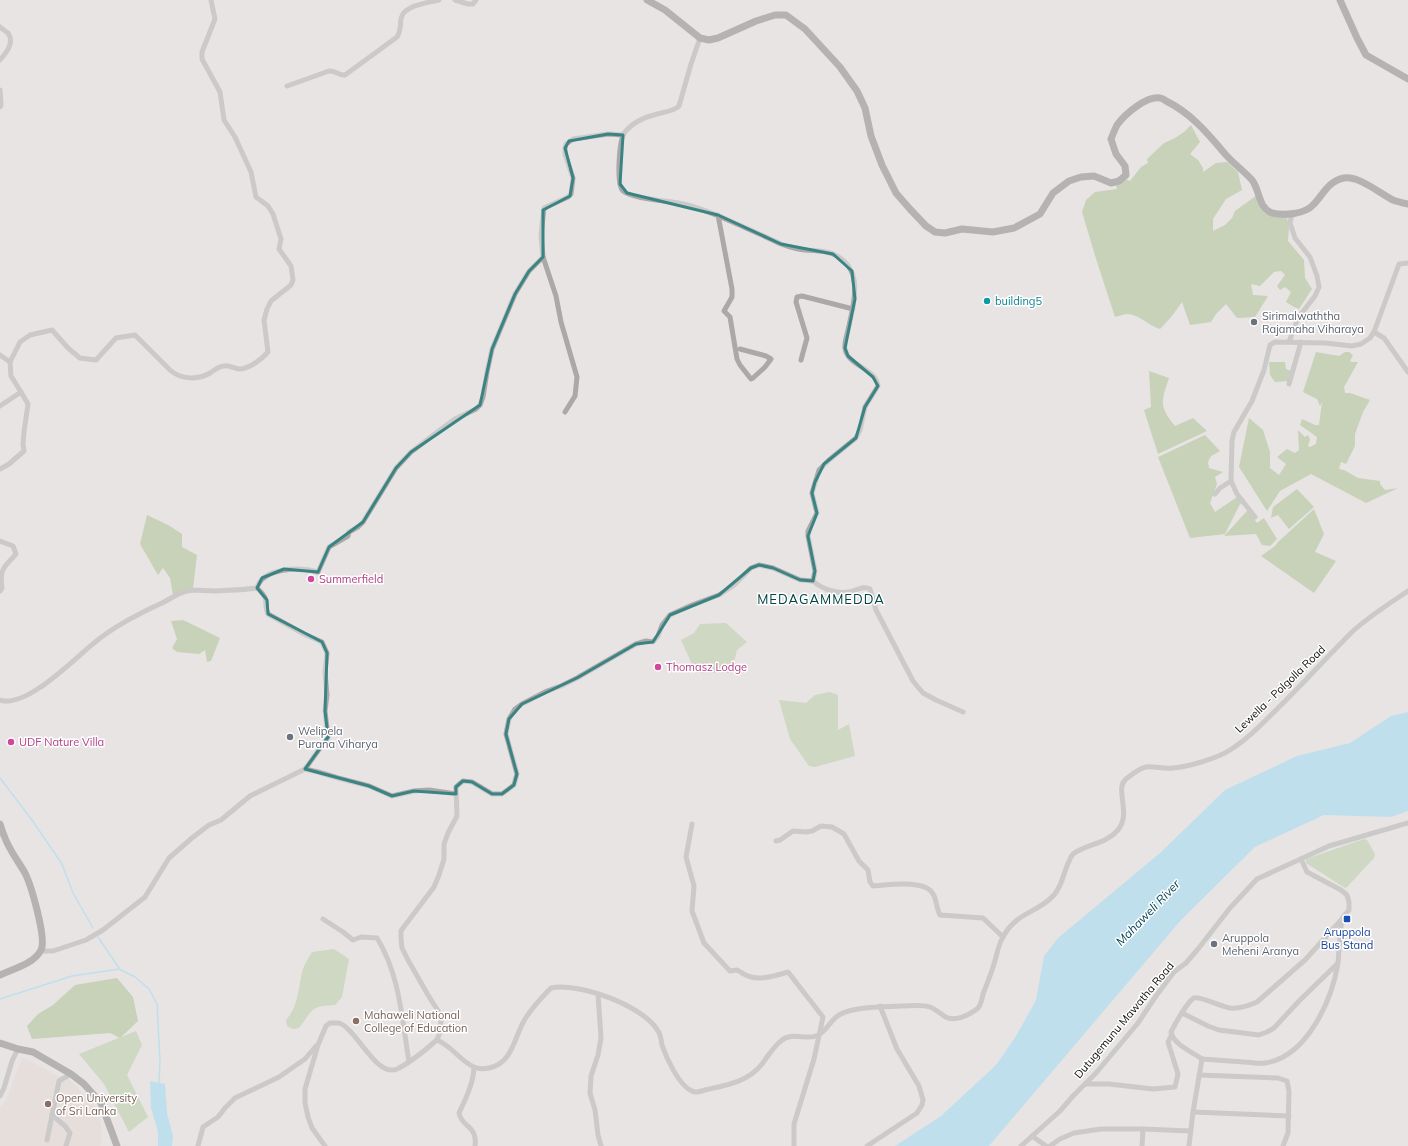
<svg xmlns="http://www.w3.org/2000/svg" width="1408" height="1146" viewBox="0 0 1408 1146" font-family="Mulish,sans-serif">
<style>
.built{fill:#e2d7d1}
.green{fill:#b0ca9b}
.forest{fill:#9fbd85}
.water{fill:#91d9f8}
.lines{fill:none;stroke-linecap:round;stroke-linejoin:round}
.stream{stroke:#91d9f8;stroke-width:1.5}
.minor{stroke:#aaa9a8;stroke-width:5}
.major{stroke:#797775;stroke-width:7}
.marked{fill:none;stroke:#3b8484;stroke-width:3;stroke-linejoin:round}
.culture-dot{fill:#0f9aa8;stroke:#fff;stroke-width:1.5}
.worship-dot{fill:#6b7280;stroke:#fff;stroke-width:1.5}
.hotel-dot{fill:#d1479c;stroke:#fff;stroke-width:1.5}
.transit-dot{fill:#1a4fb4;stroke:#fff;stroke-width:1.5}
.education-dot{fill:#8d6e63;stroke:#fff;stroke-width:1.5}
.labels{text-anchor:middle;stroke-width:3;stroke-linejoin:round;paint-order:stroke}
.culture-label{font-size:11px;fill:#0d838f;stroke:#fff;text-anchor:start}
.worship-label{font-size:11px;fill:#5b616d;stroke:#fff;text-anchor:start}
.hotel-label{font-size:11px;fill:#b23c85;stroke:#fff;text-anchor:start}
.street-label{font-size:11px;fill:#11100f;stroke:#fff}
.transit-label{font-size:11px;fill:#164399;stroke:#fff}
.education-label{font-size:11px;fill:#785e54;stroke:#fff;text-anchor:start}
.water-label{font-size:12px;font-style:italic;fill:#034459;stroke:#fff}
.quarter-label{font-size:13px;letter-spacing:1px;fill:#014545;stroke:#fff}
</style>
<rect width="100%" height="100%" fill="#e8e4e3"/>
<polygon class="built" points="22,1058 36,1064 55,1075 69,1079 100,1112 102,1140 100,1146 0,1146 0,1107 6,1101"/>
<g class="green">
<polygon points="726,623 747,642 737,650 734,662 745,673 696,673 681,640 694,633 700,624"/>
<polygon points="830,692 838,695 838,730 849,724 855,756 815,767 809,766 790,739 779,700 806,703 815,695"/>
<polygon points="1364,839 1367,840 1375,854 1374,858 1347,887 1345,888 1306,863 1306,859"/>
<path d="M334 949 349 959 342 997 335 1005C310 1006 313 1010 299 1028L293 1029 287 1026 286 1020C299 1006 298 986 303 969 305 963 309 957 312 952Z"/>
<polygon points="136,1031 142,1045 127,1075 148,1117 129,1132 104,1084 79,1054"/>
</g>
<g class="forest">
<path d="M1191 125 1200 142 1190 154 1198 160 1203 168V172L1216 163 1227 162 1238 172 1242 190 1226 199 1213 219V231L1225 225 1232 218 1235 211 1257 195 1264 213 1287 217 1289 229 1288 241 1304 260 1305 278 1312 289 1299 309 1294 307 1286 302 1291 292 1285 287 1280 290 1277 286 1285 275 1281 271 1274 272 1260 286 1251 284 1253 295 1268 296 1255 317 1237 318 1226 304 1216 314 1211 322 1190 325 1182 302 1172 316 1160 329C1149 326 1140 315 1128 314 1124 314 1119 316 1115 317L1097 262 1082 212 1086 200 1095 192 1117 189 1115 181 1121 177 1130 181 1141 167 1148 163 1147 159 1164 143 1175 138 1184 132Z"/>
<polygon points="1316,352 1339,356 1345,352 1349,352 1353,355 1350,361 1352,362 1358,362 1344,387 1345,393 1350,393 1370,400 1363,412 1355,434 1355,446 1346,464 1341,462 1339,469 1344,470 1358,478 1380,481 1380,484 1385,490 1398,488 1366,503 1311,474 1280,491 1267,511 1239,467 1249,418 1263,430 1270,452 1270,468 1279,475 1286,464 1277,457 1287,449 1295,453 1299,450 1298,430 1305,437 1308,435 1310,440 1308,446 1310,447 1316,444 1317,437 1300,425 1302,419 1315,425 1319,425 1322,402 1320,406 1317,399 1303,392"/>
<polygon points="1269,362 1285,362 1286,369 1291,371 1289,381 1275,382 1270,375"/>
<path d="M1149 371 1169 378C1161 402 1159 406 1175 426L1193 418 1207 431 1158 454 1144 410 1151 407Z"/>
<polygon points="1205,435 1220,451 1211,456 1208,462 1209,468 1223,472 1215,477 1217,484 1210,503 1215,512 1240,495 1244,499 1239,506 1225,534 1190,538 1158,457"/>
<polygon points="1297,489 1314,507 1289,529 1278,515 1271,518 1273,507"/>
<polygon points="1314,509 1324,534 1315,552 1336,561 1314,593 1261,556 1275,546 1278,542"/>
<polygon points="1248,510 1257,523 1264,518 1277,539 1270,546 1262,545 1256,534 1224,536"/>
<polygon points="147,515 168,525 182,534 182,547 197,555 193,588 173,595 170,578 163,568 158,575 140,544"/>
<polygon points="183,620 220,638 211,661 207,662 205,650 199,654 177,652 172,648 177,639 171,621"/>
<polygon points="117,978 133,997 138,1021 120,1038 110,1033 32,1039 27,1026 38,1014 53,1005 75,985"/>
</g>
<g class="water">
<polygon points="1408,712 1408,811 1391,817 1324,815 1255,847 1181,920 989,1146 895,1146 941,1116 996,1065 1016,1036 1036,1000 1044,956 1058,938 1160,853 1225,790 1297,756 1350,743 1391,716"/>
<polygon points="150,1081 165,1084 167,1113 173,1136 172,1146 158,1146 158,1132 151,1108"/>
</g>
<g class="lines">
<g class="stream">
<polyline points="0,778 32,820 62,864 73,893 93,928"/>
<polyline points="98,937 119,968"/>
<polyline points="0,999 72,976 119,969 135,977 149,989 157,1004 160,1062 159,1083"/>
</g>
<g class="minor">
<polyline points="455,0 468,4 473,4 476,0"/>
<path d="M0 27C2 29 5 31 8 33 15 43 6 53 0 60"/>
<path d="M700 38 691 64 679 106C673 112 662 112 654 115 644 117 631 124 625 132 619 139 616 184 623 191 632 199 670 201 683 204 702 208 719 216 737 224 752 231 767 237 781 244 789 247 797 250 805 250 815 251 824 250 833 254 865 268 854 303 848 330 847 336 844 342 845 348 847 366 876 368 878 386L865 407 860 430 856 438 829 460 819 470 812 493 817 513 808 531V536L815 571 813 581"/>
<path d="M287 86 329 71C335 70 339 76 345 75L397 37C401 31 400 26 401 19 403 5 428 3 439 0"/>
<polyline points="0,90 1,105 0,107"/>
<polyline points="718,215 732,289 732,297 724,311 730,317 737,359 740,365 751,379 753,378 765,367 771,359 766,356 740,349"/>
<polyline points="1374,332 1384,338 1408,372"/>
<polyline points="1289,342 1298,318 1315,296 1319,287 1317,276 1310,257 1295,238 1290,223 1292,213"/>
<polyline points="0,355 10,362"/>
<polyline points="801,360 807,338 796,302 797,297 802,296 853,309"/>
<polyline points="1289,384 1301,342"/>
<path d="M0 406 21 392 11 376 10 362 20 342 30 335 52 330 68 348 80 358 96 360 116 338 135 335 170 370C181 380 198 380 210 373 215 370 219 366 224 366 229 365 234 368 239 369 249 369 262 359 268 352L264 320 267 309 271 301 291 285 293 280 291 266 279 249 281 239 273 214 268 206 256 197 251 172 235 137 224 120 220 92 202 59V52L215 19 211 0"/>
<polyline points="565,412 575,396 577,377 561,322 556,296 543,257 541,235 544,208 568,197 571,194 573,178 565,154 565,148 566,144 573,139 608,134 623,135"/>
<polyline points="0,469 9,464 24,451 23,444 24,432 28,404 21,392"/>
<polyline points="1215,494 1220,488 1231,481"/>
<polyline points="1255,517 1237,494 1231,481 1232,441 1234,432 1252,401 1264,370 1270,345 1275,342 1325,343 1352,346 1361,344 1370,338 1374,332 1399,264 1408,263"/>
<path d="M0 541 13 546 16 554C13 558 10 560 7 564 0 571 1 579 2 588L0 591"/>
<path d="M813 581C822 589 836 594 848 592 856 591 863 585 870 589L876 610 913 681 923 693 936 700 963 712"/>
<path d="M257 588C272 602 262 601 268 614L304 634 322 642 327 653 325 672 327 695 325 711 328 737 305 769"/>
<path d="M0 700C26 709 74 659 94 643 114 626 138 614 162 603 170 599 178 593 187 591 196 589 205 591 214 591 229 590 243 590 257 588 263 567 301 567 318 572L329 547 348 536 349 532 358 527 363 522 396 468 411 452 444 427 455 419 476 409 480 405 483 397 487 372 492 349 515 294 529 271 543 257"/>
<path d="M692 824 686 857 694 886 692 911 704 943 730 971 737 970C741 972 746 976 751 977 763 980 777 975 788 972L823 1017 814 1059 794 1124V1146"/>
<path d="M776 841 780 840 793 831 806 832 812 831 821 826 832 827 844 834 859 861 868 870 870 882 873 886C887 885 926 879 933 894 937 900 936 908 940 915L983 918 1003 937"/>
<path d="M323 919 343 932 353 940 361 937 377 938C400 975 402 1020 409 1062"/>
<polyline points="41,951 53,951 86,940 103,930 145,897 169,858 192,838 209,825 221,820 250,796 305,769 318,772 338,778 369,786 392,796 414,791 429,790 456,794"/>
<polyline points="598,994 601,1038 598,1055 591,1076 590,1093 595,1110 598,1135 601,1146"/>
<polyline points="1182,1013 1208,1026 1219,1030 1259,1035 1267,1032 1274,1028 1299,1001 1337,964"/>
<path d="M437 1040C452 1046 460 1061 474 1067 478 1069 484 1069 489 1068 513 1063 514 1037 525 1019 532 1008 542 997 551 988 579 982 644 1006 658 1031 661 1035 661 1040 662 1045 666 1057 679 1086 692 1091 697 1094 703 1090 709 1089 728 1085 749 1081 762 1064 768 1056 774 1046 782 1040 792 1032 805 1040 816 1036 826 1033 830 1020 839 1015 854 1006 885 1007 901 1006 910 1006 921 1004 930 1007 935 1009 940 1013 944 1016 954 1023 969 1015 977 1009 981 1006 982 999 983 994 987 984 991 974 994 964 997 955 998 945 1003 937 1016 912 1038 913 1054 895 1064 884 1064 866 1073 854 1087 844 1106 844 1118 830 1132 813 1114 789 1126 779 1131 775 1140 768 1146 767 1153 766 1165 769 1173 768 1188 767 1218 758 1230 750 1246 740 1259 727 1272 714 1299 688 1325 659 1352 632 1368 617 1390 603 1408 591"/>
<polyline points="437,1040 440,1032 441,1021 440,1014 428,995 408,960 402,948 401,939 401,931 403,928 434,887 439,875 444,859 444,844 448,833 457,816 456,787 463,781 472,782 492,794 502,794 514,785 517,774 506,734 509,719 515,709 522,704 547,691 561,686 577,678 636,644 646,641 653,642 658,636 662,625 670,615 692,605 719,595 733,586 751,568 759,565 773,568 800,580 813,581"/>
<path d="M1202 1059C1216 1060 1230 1061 1244 1062 1251 1062 1259 1064 1265 1063 1307 1057 1332 1000 1338 963 1339 953 1340 924 1343 917 1345 915 1347 912 1349 910V902L1347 895 1341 890 1307 872 1301 859"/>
<path d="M1202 1059C1192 1052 1173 1044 1171 1032 1175 1024 1187 1002 1194 998 1200 996 1222 1007 1230 1008 1240 1009 1248 1006 1257 1002L1305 960 1342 919"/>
<path d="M474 1068C473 1084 466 1098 459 1113 461 1127 478 1125 475 1146"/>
<polyline points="1199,1075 1278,1078 1287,1081 1289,1091 1288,1133 1283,1146"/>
<polyline points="1085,1084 1109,1084 1153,1089 1175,1087 1178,1074 1168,1042 1171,1036"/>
<polyline points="0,1096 4,1088 12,1061 18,1049"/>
<polyline points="1193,1112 1289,1116"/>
<polyline points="52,1115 65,1126 70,1133 66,1146"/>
<polyline points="1032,1136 1046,1146"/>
<polyline points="47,1140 59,1081 71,1074"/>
<polyline points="198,1146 203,1127 218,1117 225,1108 235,1098 279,1077 305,1059 316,1046"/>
<path d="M325 1146 312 1128 308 1117 305 1103V1089L318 1045 326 1026 330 1023C332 1023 337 1023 339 1023 357 1029 376 1078 397 1069 412 1062 425 1050 437 1040"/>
<polyline points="867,1146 917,1113 922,1105 923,1100 919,1086 897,1049 880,1006"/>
<polyline points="1021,1146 1060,1111 1073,1096 1096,1073 1138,1023 1156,996 1174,972 1186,963 1198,949 1230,908 1257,879 1329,846 1408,823"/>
<polyline points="1050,1146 1060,1139 1074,1133 1101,1129 1143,1129 1190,1131"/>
<polyline points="1142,1146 1143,1129"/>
<polyline points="1189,1146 1193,1112 1202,1059"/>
</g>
<g class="major">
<path d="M647 0 665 10 700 38 709 40 718 38 756 21 775 15H786L805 29 840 67 857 91 865 108 871 136 882 165 896 193 909 208 926 226 935 232 945 233 962 229 993 232 1014 228 1040 214 1053 193 1069 181 1081 177 1094 176 1111 183 1119 181 1126 175 1125 166 1116 154 1111 139C1113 134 1115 129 1117 125 1125 114 1146 96 1160 98 1162 98 1166 101 1168 102 1192 114 1209 135 1226 155 1234 164 1244 171 1252 180 1260 190 1258 208 1272 213 1284 216 1305 214 1313 205 1323 195 1328 181 1344 178 1360 176 1379 193 1393 200 1398 202 1403 203 1408 204"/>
<polyline points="1340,0 1357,38 1366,55 1408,79"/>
<path d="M0 824C3 834 7 844 12 852 16 859 21 866 25 873 31 885 47 939 41 950 34 964 13 969 0 975"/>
<polyline points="0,1043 18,1049 33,1052 71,1074 84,1084 101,1103 117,1146"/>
</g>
</g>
<path d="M0 0H1408V1146H0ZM608 134 623 135 620 184 627 193 718 215 781 244 833 254 852 271 855 299 845 348 848 356 873 377 878 386 865 407 856 438 824 464 815 482 812 493 817 513 808 536 815 571 813 581 800 580 773 568 759 565 751 568 719 595 670 615 653 642 636 644 577 678 522 704 509 719 506 734 517 774 514 785 502 794H492L472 782 463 781 456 787V794L414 791 392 796 369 786 305 769 328 737 325 711 327 653 322 642 268 614 267 600 257 588 262 578 284 569 318 572 329 547 363 522 396 468 411 452 480 405 492 349 515 294 529 271 543 257V210L570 196 573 178 565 148 569 141Z" fill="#e8e4e3" fill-opacity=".55" fill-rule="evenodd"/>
<path class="marked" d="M608 134 623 135 620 184 627 193 718 215 781 244 833 254 852 271 855 299 845 348 848 356 873 377 878 386 865 407 856 438 824 464 815 482 812 493 817 513 808 536 815 571 813 581 800 580 773 568 759 565 751 568 719 595 670 615 653 642 636 644 577 678 522 704 509 719 506 734 517 774 514 785 502 794H492L472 782 463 781 456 787V794L414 791 392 796 369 786 305 769 328 737 325 711 327 653 322 642 268 614 267 600 257 588 262 578 284 569 318 572 329 547 363 522 396 468 411 452 480 405 492 349 515 294 529 271 543 257V210L570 196 573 178 565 148 569 141Z"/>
<circle class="culture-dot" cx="987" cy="301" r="4"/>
<g class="worship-dot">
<circle cx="1254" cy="322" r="4"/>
<circle cx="290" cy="737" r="4"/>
<circle cx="1214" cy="944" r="4"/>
</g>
<g class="hotel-dot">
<circle cx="311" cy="579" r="4"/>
<circle cx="658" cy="667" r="4"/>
<circle cx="11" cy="742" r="4"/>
</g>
<rect class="transit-dot" x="1343" y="915" width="8" height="8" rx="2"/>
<g class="education-dot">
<circle cx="356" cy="1021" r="4"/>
<circle cx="48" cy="1104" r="4"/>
</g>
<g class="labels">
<g class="culture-label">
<text x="995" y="305">building5</text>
</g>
<g class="worship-label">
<text x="1262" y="320">Sirimalwaththa<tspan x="1262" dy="13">Rajamaha Viharaya</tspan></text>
<text x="298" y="735">Welipela<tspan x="298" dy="13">Purana Viharya</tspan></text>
<text x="1222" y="942">Aruppola<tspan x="1222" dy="13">Meheni Aranya</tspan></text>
</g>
<g class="hotel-label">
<text x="319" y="583">Summerfield</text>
<text x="666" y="671">Thomasz Lodge</text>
<text x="19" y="746">UDF Nature Villa</text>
</g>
<g class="street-label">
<text transform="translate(1280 689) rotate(-44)" y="4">Lewella - Polgolla Road</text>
<text transform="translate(1124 1020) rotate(-50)" y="4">Dutugemunu Mawatha Road</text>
</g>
<g class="transit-label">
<text x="1347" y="936">Aruppola<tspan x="1347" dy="13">Bus Stand</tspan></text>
</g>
<g class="education-label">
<text x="364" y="1019">Mahaweli National<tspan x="364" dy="13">College of Education</tspan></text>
<text x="56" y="1102">Open University<tspan x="56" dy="13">of Sri Lanka</tspan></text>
</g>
<g class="water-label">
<text transform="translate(1148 913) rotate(-46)" y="4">Mahaweli River</text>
</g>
<g class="quarter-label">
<text x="821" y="604">MEDAGAMMEDDA</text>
</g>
</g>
</svg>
